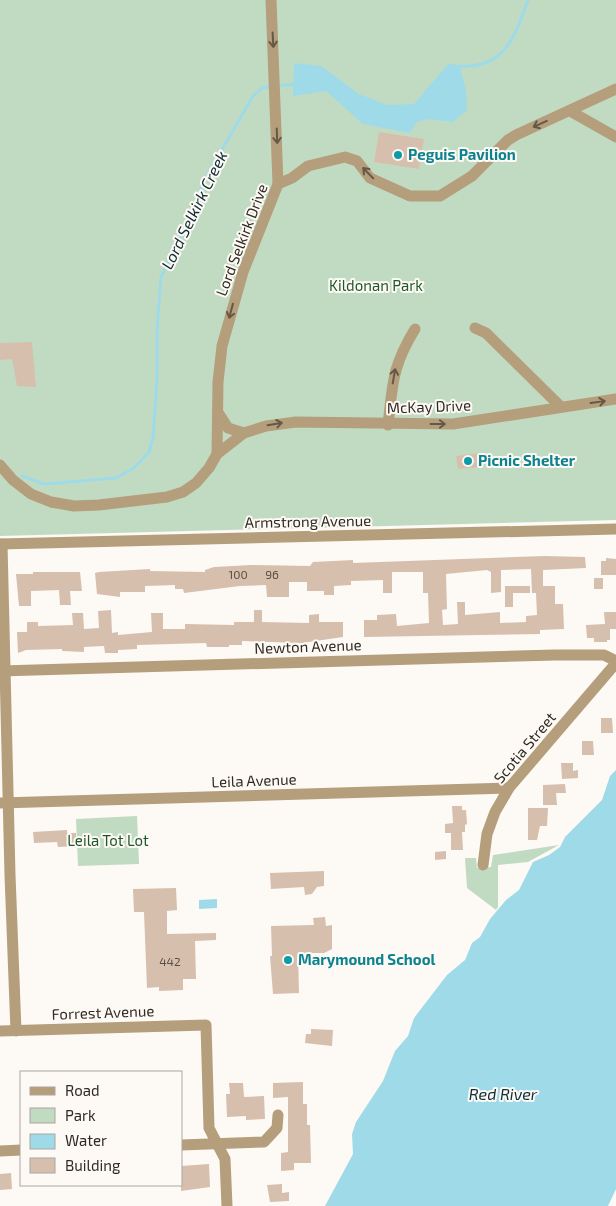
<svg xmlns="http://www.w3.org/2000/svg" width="616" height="1206" viewBox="0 0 616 1206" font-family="'Exo 2',sans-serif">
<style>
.green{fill:#c1dbc3}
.water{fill:#9fdae9}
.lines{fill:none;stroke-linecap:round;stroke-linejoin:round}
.stream{stroke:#9fdae9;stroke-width:3}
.building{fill:#d7bfae;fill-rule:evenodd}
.street{stroke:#b59e7b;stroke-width:11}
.oneway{stroke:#665846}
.culture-dot{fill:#0f9aa8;stroke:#fdf9f5;stroke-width:2}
.labels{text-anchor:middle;stroke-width:4;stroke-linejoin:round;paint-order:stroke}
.number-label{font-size:12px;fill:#5a4f45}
.culture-label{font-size:15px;font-weight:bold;fill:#0d838f;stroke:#fdf9f5;text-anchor:start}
.street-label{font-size:15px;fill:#312a22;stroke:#fdf9f5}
.park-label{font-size:15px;fill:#1f572a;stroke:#fdf9f5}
.water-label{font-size:16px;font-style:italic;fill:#102e35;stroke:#fdf9f5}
</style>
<rect width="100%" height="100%" fill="#fdf9f5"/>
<g class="green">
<polygon points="0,0 616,0 616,520 0,536"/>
<polygon points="137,816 139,864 78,866 76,819"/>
<polygon points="559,845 528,862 498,865 498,907 496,910 467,888 465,858 476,858 477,868 491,867 493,855"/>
</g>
<g class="water">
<polygon points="294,63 321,66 359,94 387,105 414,104 449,63 460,66 466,91 467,110 453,122 428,119 417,122 410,133 363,124 326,91 293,96"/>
<polygon points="616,770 616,1189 608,1206 325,1206 353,1154 352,1134 356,1122 383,1081 395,1051 408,1036 414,1018 447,975 465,960 472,943 480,937 490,919 506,900 519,890 533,862 549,855 560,847 565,837 602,800 610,776"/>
<polygon points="217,899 217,908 199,909 199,900"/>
</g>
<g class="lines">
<g class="stream">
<path d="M457 68 460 66C505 69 515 36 528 0"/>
<polyline points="277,86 296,84"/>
<polyline points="22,476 44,484 116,478 134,468 149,452 153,438 157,378 157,331 161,277 191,217 204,181 253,96 262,88 271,87"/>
</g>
</g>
<g class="building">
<polygon points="379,132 424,139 419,169 374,162"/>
<polygon points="32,342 36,387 17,386 12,359 0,360 0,343"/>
<polygon points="479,453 481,467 458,469 456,456"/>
<path d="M544 556 585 557 586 568 543 570V586H555V604H563L564 629 540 630V634L364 637V620H377V615L396 614 397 626 429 623 428 593H423V572H392V593H383V580L351 581V585L334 586V595H324V591H307V582H289V597H267L266 585 240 586 184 593 183 589H175V585L145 586V592H120V597L97 594 95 573 99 572 150 569V571L205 572V570L214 567 251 565 310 566 313 562 353 560V563ZM531 569 532 593H536L537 615 526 616V622L500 623V612L465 615V602H457L458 624 443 625 442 610 447 609 446 574 487 570 491 572V593L501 592V570Z"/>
<polygon points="606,558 616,559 616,575 601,575 601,561 606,561"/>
<polygon points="33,572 80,572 82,591 70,591 71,605 60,605 59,590 31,591 31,606 19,606 16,574 33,574"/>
<rect x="594" y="578" width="9" height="11"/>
<polygon points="505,586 530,586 530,593 513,593 513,607 505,607"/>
<polygon points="111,610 112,633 118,632 118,635 152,632 151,613 163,613 163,629 185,629 185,624 234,625 234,622 254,622 254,610 262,610 262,622 309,623 309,615 319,614 319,622 343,622 343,637 302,643 242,641 242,645 229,645 229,647 207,647 206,643 137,645 137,649 118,650 118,653 105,653 104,646 84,647 84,652 62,651 62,649 26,650 18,653 17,632 27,632 27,622 38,622 38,626 73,625 72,613 83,613 84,629 99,628 98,611"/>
<polygon points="604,612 616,612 616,629 610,629 610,640 607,640 607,642 594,642 594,638 587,638 586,625 605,624"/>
<polygon points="601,718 612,718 613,733 601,733"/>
<polygon points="582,741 593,741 594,755 582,755"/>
<polygon points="561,763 573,763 573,771 578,770 578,778 562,779"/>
<polygon points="565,784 566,793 556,793 557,805 543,805 543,785"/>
<polygon points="452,806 462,806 462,810 466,810 467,824 465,825 465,832 462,832 463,850 451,850 451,833 445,833 445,824 453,823"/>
<polygon points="528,808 548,808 547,826 540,826 537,840 528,840"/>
<polygon points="67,830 67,833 76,833 76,846 58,847 57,842 34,843 33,832"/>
<polygon points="446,851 446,859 435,860 435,852"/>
<polygon points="324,871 324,886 317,887 312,894 305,895 304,887 271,889 270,873"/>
<polygon points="176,888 177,910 167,911 167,934 216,933 216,940 195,941 196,979 183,979 183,990 159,991 159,987 147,988 144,912 134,912 133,889"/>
<polygon points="325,917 326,926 332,925 332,949 324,953 298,953 299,993 273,994 270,956 272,956 271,926 314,925 313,918"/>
<polygon points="311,1029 333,1030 332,1046 305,1043 306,1034 311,1034"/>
<polygon points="303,1082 303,1104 307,1104 307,1125 310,1125 311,1163 294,1163 294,1170 281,1171 281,1153 288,1152 288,1097 273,1098 273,1083"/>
<polygon points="229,1083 243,1083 244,1097 264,1096 265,1119 246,1120 246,1116 227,1117 226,1094 230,1094"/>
<polygon points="209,1164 210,1187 181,1191 181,1166"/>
<polygon points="11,1173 12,1189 0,1190 0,1174"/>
<polygon points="282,1184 282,1193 289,1192 289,1201 270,1202 267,1185"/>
</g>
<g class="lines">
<g class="street">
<polyline points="570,111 616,137"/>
<polyline points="278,184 292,178 308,166 345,157 357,161 370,178 410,196 440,196 472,176 508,140 516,135 616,89"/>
<polyline points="475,328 486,333 561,407"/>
<polyline points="219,414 228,428 244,433"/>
<path d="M388 425C393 382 392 367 415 329"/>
<polyline points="217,454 218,382 222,346 243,272 278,184 271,0"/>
<polyline points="0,465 13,480 31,494 51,502 74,506 99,505 167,497 183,492 196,483 209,468 217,454 244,433 266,426 296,422 453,424 616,399"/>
<polyline points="0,544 616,529"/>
<polyline points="2,544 10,875 16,1031"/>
<polyline points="0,671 555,655 604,655 616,661"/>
<polyline points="0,803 509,788"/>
<polyline points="483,865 487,834 495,812 509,788 616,663"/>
<polyline points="0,1031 206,1025 209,1128 225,1159 227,1206"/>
<polyline points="181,1145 264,1142 277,1128 278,1115"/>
<polyline points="0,1151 21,1150"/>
</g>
</g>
<defs><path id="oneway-shaft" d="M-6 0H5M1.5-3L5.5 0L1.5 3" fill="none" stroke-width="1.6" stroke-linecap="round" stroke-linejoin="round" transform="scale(1.25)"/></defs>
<g class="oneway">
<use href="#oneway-shaft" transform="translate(273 40) rotate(87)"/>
<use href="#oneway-shaft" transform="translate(540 124) rotate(156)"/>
<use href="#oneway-shaft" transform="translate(277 136) rotate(88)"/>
<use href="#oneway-shaft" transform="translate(368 173) rotate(-134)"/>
<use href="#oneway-shaft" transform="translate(231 311) rotate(105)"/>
<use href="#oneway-shaft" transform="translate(394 376) rotate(-80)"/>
<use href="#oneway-shaft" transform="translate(598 402) rotate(-8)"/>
<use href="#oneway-shaft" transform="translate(275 424) rotate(-9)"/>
<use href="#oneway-shaft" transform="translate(438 424)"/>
</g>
<g class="culture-dot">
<circle cx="398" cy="155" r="5"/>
<circle cx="468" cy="461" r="5"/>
<circle cx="288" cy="960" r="5"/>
</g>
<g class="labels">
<g class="number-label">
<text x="238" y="579">100</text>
<text x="272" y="579">96</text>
<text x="170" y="966">442</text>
</g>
<g class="culture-label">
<text x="408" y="160">Peguis Pavilion</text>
<text x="478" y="466">Picnic Shelter</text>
<text x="298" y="965">Marymound School</text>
</g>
<g class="street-label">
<text transform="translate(242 240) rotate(-69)" y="5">Lord Selkirk Drive</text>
<text transform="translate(429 407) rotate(-2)" y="5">McKay Drive</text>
<text transform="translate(308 522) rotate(-1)" y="5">Armstrong Avenue</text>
<text transform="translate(308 647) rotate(-2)" y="5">Newton Avenue</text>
<text transform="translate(525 748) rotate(-50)" y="5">Scotia Street</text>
<text transform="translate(254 781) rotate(-2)" y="5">Leila Avenue</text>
<text transform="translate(103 1013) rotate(-2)" y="5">Forrest Avenue</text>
</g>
<g class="park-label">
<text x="376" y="291">Kildonan Park</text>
<text x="108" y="846">Leila Tot Lot</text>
</g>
<g class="water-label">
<text transform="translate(194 210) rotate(-64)" y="6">Lord Selkirk Creek</text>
<text x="503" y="1100">Red River</text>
</g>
</g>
<rect x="20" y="1071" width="162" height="115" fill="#fdf9f5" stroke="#aba6a1"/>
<rect x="30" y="1087" width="25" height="8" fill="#b59e7b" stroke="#aba6a1"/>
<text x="65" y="1096" font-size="15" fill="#312a22">Road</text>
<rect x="30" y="1108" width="25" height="15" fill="#c1dbc3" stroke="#aba6a1"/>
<text x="65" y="1121" font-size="15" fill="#312a22">Park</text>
<rect x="30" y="1134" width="25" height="15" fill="#9fdae9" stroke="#aba6a1"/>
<text x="65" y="1146" font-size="15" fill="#312a22">Water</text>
<rect x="30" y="1158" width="25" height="15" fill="#d7bfae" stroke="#aba6a1"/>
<text x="65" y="1171" font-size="15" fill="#312a22">Building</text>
</svg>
